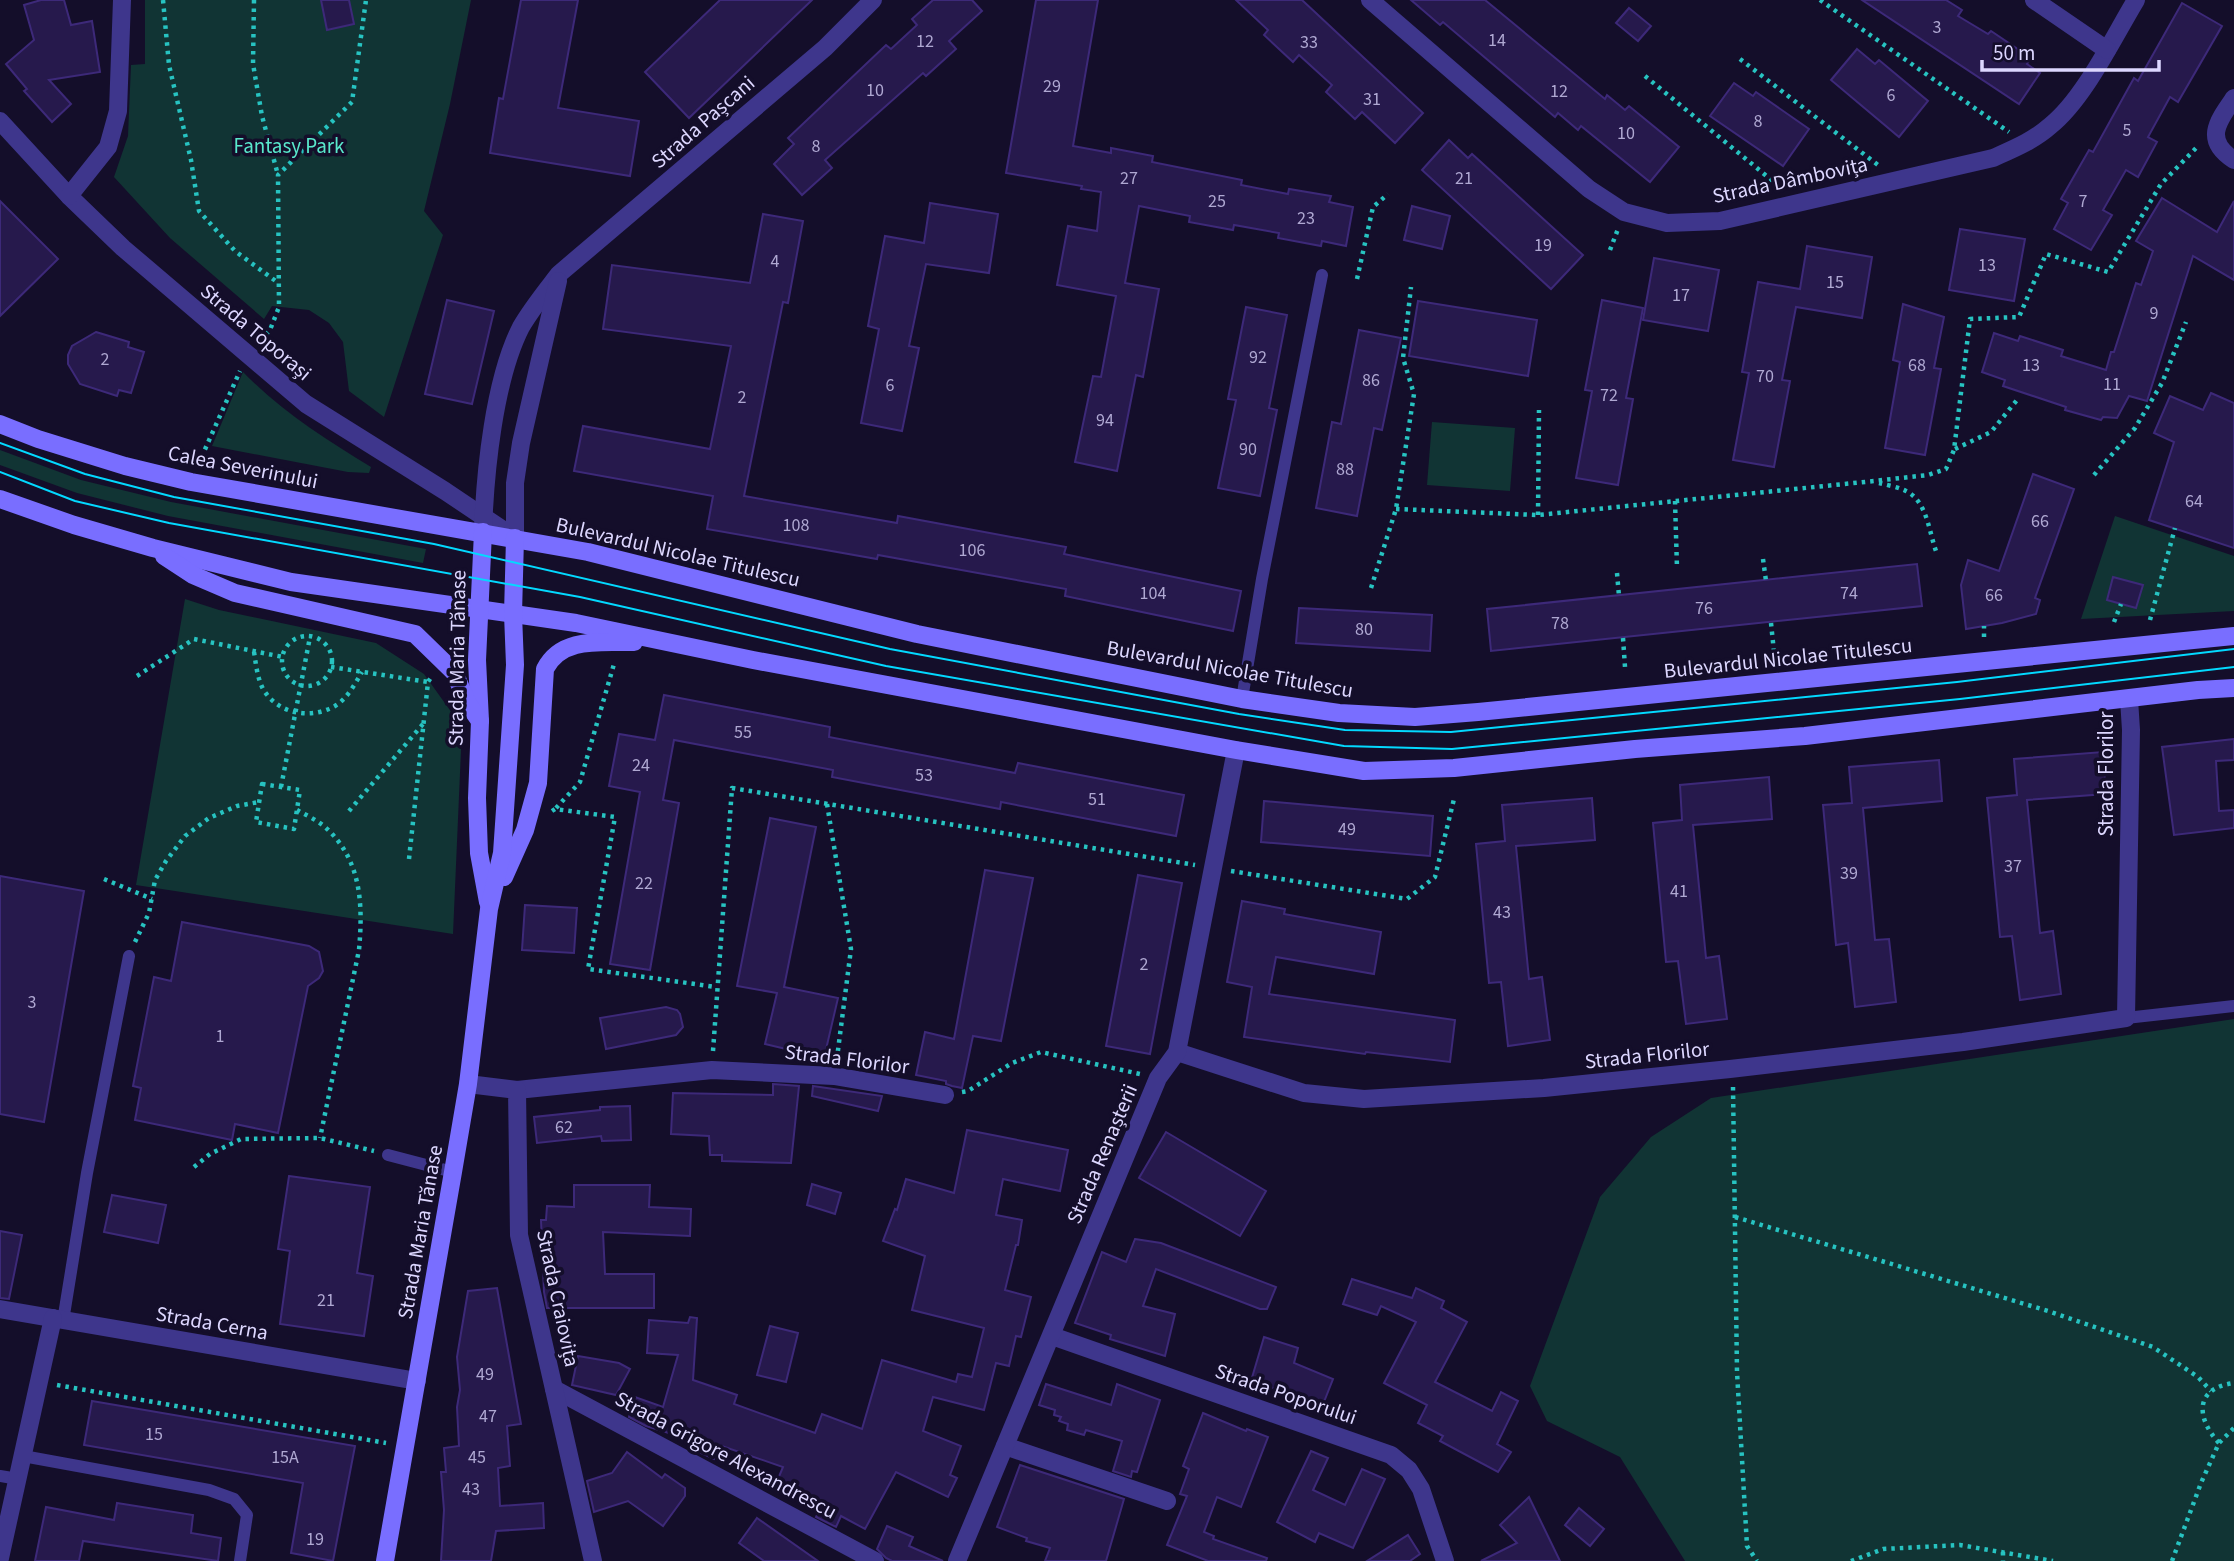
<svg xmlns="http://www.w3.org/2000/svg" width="2234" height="1561" viewBox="0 0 2234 1561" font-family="'Source Sans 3',sans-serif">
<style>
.green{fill:#113434}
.building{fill:#26194c;stroke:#3d2979;stroke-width:2}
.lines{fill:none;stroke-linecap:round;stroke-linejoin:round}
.path{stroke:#27c3c1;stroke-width:4.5;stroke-dasharray:3.5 5;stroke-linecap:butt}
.service{stroke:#3e368c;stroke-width:12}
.minor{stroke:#3e368c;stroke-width:18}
.tertiary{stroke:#3e368c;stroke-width:18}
.secondary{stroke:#796eff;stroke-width:18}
.tram{stroke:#03d9ff;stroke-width:2}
.labels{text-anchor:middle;stroke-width:7;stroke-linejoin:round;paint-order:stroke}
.number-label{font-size:18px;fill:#afa8d2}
.street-label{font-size:21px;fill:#ddd7ff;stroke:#140e2a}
.park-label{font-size:21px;fill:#59e8cc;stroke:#140e2a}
</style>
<rect width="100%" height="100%" fill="#140e2a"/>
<g class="green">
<polygon points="145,0 471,0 450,104 424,211 443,235 384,417 349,391 343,342 329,323 309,310 272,306 264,319 170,238 114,177 128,136 131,65 145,64"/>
<path d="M243 372C281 411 325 439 371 467L369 473 348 472 212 446Z"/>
<polygon points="1432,422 1515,428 1510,491 1427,485"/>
<polygon points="0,450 81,480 171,502 426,549 423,563 168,516 77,493 0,465"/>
<polygon points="2115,516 2234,556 2234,611 2081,619"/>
<polygon points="185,599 219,610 376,643 424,674 462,727 453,934 136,885"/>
<polygon points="2234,1019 2234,1561 1685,1561 1620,1457 1547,1421 1530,1386 1600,1197 1651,1137 1711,1098"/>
</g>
<g class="building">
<polygon points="41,0 64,0 71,25 92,21 100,72 49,80 71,104 52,122 24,91 27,89 6,64 34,40 24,5"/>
<polygon points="321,0 349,0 354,24 327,30"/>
<polygon points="521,0 578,0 558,108 639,121 630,176 490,153 499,98 503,99"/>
<polygon points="720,0 812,0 689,118 645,72"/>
<polygon points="933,0 972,0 982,11 949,41 956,49 926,76 923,73 825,160 832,168 802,195 774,164 794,144 788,138 886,45 891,49 917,25 912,19"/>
<polygon points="1036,0 1098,0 1073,146 1111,153 1111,148 1153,156 1152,162 1242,180 1241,185 1288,194 1289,189 1331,196 1329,202 1353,207 1346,246 1322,241 1321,246 1278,238 1279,233 1234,225 1233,230 1189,222 1190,216 1139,206 1125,283 1159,289 1143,377 1136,375 1117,471 1075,462 1093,376 1101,377 1116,296 1057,285 1068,226 1097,231 1101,192 1081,189 1082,186 1006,173"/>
<polygon points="1236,0 1302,0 1423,113 1395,143 1362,112 1355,119 1326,92 1332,85 1299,55 1293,62 1264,35 1268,30"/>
<polygon points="1411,0 1485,0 1605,99 1607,95 1625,110 1629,106 1679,147 1650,182 1581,126 1578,130 1558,113 1555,117 1443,22 1440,25"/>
<polygon points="1862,0 1946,0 1962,10 1958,16 1988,34 1991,31 2031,58 2027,64 2040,73 2019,104"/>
<polygon points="2182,3 2222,26 2178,102 2170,97 2148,137 2157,142 2138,177 2126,170 2103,210 2112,215 2091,250 2054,229 2068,203 2061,199 2089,150 2093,152 2134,78 2138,81"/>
<polygon points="1629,8 1651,26 1638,41 1616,23"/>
<polygon points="1857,49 1875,64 1879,60 1928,101 1899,137 1831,80"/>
<polygon points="1734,83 1753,96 1756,92 1809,129 1783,166 1710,116"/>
<polygon points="1449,140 1468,158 1472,154 1583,255 1551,289 1422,170"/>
<polygon points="2162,198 2217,232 2234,201 2234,280 2193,256 2147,401 2129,396 2117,418 2103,417 2101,420 2065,410 2066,407 2003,386 2005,380 1982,372 1994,333 2018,341 2020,336 2063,350 2061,356 2106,370 2111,352 2114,352 2136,283 2141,285 2153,251 2136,241"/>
<polygon points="0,201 58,259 0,316"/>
<polygon points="930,203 998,214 989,273 926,264 909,346 919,348 902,431 861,423 879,329 868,326 885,236 924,243"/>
<polygon points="1412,206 1450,216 1442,249 1404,240"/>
<polygon points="763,214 803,221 788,303 783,302 744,496 897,523 898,516 1066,547 1064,554 1241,591 1233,631 1065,596 1066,589 878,555 877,559 707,529 713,496 574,471 583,426 710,449 731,346 603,329 612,265 750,283"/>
<polygon points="1960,229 2025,239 2014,301 1949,290"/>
<polygon points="1807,246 1872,257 1862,318 1796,307 1782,380 1790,381 1774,467 1733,460 1749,373 1742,372 1758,282 1800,289"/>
<polygon points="1654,258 1719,270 1708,331 1643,320"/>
<polygon points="447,300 494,311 472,404 425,394"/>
<polygon points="1602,300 1643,308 1626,398 1633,399 1618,485 1576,478 1592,391 1585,390"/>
<polygon points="1418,301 1537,320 1528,376 1409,356"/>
<polygon points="1903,304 1944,317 1934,368 1941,369 1925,455 1885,448 1900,362 1893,360"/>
<polygon points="1246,307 1287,315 1269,408 1277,410 1260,496 1218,488 1236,400 1228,399"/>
<polygon points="1359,330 1401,338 1382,430 1374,428 1357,516 1316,508 1332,422 1341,424"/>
<polygon points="96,332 129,342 128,347 144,352 131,393 119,390 117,396 80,384 68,364 68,355 72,346"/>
<polygon points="2211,393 2234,403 2234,548 2149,520 2174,442 2154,433 2170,396 2203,410"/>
<polygon points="2033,474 2074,489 2035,598 2040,600 2036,614 2002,623 1966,629 1961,585 1968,560 1999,571"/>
<polygon points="1917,564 1922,606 1491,651 1487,609"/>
<polygon points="2113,577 2143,585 2136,608 2107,600"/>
<polygon points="1299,608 1432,615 1430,651 1296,643"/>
<polygon points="664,695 830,727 829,737 1015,773 1018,763 1184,795 1176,836 1001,802 1000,809 832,777 833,770 674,740 663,800 679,803 650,970 610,964 640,792 609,786 619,734 655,740"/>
<polygon points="2234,739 2234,760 2216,761 2219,811 2234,810 2234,828 2174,835 2162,747"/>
<polygon points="2103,752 2106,794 2027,800 2040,933 2053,931 2061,994 2020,1000 2012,936 2000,937 1987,798 2017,795 2014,759"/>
<polygon points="1939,760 1942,801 1863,808 1875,940 1889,939 1896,1002 1855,1007 1848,943 1836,945 1823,805 1852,803 1849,767"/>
<polygon points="1769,777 1772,819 1693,825 1706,958 1719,956 1727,1019 1686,1024 1678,961 1666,962 1653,823 1682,820 1680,785"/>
<polygon points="1592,798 1595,840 1516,846 1529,979 1542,977 1550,1040 1508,1046 1501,982 1489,983 1476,844 1505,841 1502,805"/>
<polygon points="1264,801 1433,816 1430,856 1261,842"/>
<polygon points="770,818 816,827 784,987 838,998 824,1058 765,1044 777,993 737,986"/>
<polygon points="985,870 1033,878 1001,1041 973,1036 962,1088 952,1086 946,1084 946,1081 916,1075 925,1032 954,1039"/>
<polygon points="1138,875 1182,883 1150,1054 1106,1046"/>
<polygon points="0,876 84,891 44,1122 0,1114"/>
<polygon points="1242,901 1285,909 1284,914 1381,932 1374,974 1276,957 1269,994 1455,1020 1450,1062 1366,1052 1365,1054 1244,1037 1252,987 1227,982"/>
<polygon points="525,905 577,908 574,953 522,950"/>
<polygon points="182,922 309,946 319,952 323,971 319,978 308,986 278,1133 235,1124 232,1140 135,1120 141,1088 133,1086 154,977 171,981"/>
<polygon points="666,1007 677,1010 680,1014 683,1027 676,1035 606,1049 600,1018"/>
<polygon points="773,1084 799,1086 791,1163 722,1161 722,1155 710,1155 709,1136 671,1134 673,1093 773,1095"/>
<polygon points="813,1086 882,1096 878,1111 812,1096"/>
<polygon points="630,1106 631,1140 602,1141 601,1136 537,1143 534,1117 600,1110 600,1107"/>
<polygon points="967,1130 1068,1150 1060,1191 1003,1179 996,1215 1022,1220 1018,1245 1016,1245 1005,1290 1031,1297 1021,1337 1016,1336 1009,1366 996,1363 984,1410 933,1397 923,1431 961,1446 950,1475 957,1478 948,1497 896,1472 865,1529 841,1516 836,1527 816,1517 822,1505 778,1486 778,1479 783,1467 719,1445 714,1459 692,1449 695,1441 646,1426 629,1417 635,1397 663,1407 678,1355 647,1353 649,1320 688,1323 690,1317 697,1318 693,1380 737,1395 734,1404 815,1433 822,1414 862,1429 882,1360 956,1382 958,1374 972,1377 984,1328 912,1310 925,1256 883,1241 895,1209 897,1210 906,1179 954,1193"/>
<polygon points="1166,1132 1266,1191 1240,1236 1139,1178"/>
<polygon points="289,1176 370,1187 357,1273 373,1276 364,1336 280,1324 290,1251 278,1249"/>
<polygon points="812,1184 841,1193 835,1214 807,1205"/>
<polygon points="574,1185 650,1185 649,1207 691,1209 690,1236 603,1232 605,1274 654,1274 654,1308 547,1308 544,1292 541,1220 546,1220 547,1206 574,1207"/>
<polygon points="112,1195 166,1205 158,1243 104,1232"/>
<polygon points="0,1231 22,1235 9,1299 0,1298"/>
<polygon points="1135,1239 1161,1243 1276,1287 1267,1309 1260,1309 1156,1269 1143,1306 1175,1314 1165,1356 1110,1339 1111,1335 1075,1323 1102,1252 1126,1262"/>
<polygon points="1352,1279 1412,1298 1416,1288 1444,1301 1441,1308 1467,1322 1435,1382 1492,1411 1501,1392 1518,1401 1497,1444 1511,1452 1498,1472 1440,1441 1443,1436 1418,1423 1427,1405 1384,1383 1416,1322 1381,1306 1377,1315 1343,1304"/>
<polygon points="497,1288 521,1424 507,1426 510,1466 498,1468 500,1506 543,1503 544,1528 496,1531 491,1561 441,1561 444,1510 441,1472 446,1472 444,1448 459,1446 457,1407 460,1390 457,1357 468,1291"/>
<polygon points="770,1326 798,1333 786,1382 757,1375"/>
<polygon points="1264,1337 1298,1348 1294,1363 1333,1379 1320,1412 1290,1400 1293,1394 1251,1381"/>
<polygon points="578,1356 619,1363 630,1369 616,1395 572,1385"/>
<polygon points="1046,1384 1111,1405 1117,1384 1160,1400 1137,1472 1132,1471 1131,1477 1113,1471 1122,1441 1086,1430 1084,1435 1067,1430 1068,1424 1059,1421 1061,1417 1054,1415 1055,1410 1039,1405"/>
<polygon points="92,1401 355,1446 333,1561 291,1553 303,1483 84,1445"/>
<polygon points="1203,1413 1246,1431 1247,1429 1268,1437 1241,1507 1217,1497 1204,1532 1214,1536 1213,1539 1267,1558 1266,1561 1208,1561 1167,1545 1187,1496 1180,1494 1189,1469 1183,1466"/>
<polygon points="1311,1451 1328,1458 1313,1490 1345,1505 1362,1469 1385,1479 1353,1548 1319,1533 1315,1542 1277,1522"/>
<polygon points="627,1452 662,1478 665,1474 685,1488 685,1496 663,1526 628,1501 594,1512 587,1481 612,1473"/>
<polygon points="1020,1465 1124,1499 1106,1561 1045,1561 1050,1548 1026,1541 1027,1538 997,1527"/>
<polygon points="1529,1497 1560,1561 1481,1561 1517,1543 1500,1525"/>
<polygon points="117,1503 193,1515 191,1533 221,1538 218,1561 83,1541 79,1561 35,1561 46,1507 114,1520"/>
<polygon points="1579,1508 1604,1529 1590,1546 1565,1525"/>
<polygon points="757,1518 818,1561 764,1561 739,1543"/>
<polygon points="887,1526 913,1537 909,1546 943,1561 892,1561 886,1558 877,1549"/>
<polygon points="1408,1535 1420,1554 1410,1561 1367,1561"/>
</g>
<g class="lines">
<g class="path">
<polyline points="163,0 169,65 191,160 199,211 235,251 277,282"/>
<polyline points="254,0 253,64 262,116 278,175"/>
<polyline points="1820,0 2009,132"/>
<polyline points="1740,59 1878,165"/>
<polyline points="1645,76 1780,187"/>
<polyline points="1610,250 1618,229"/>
<polyline points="1357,279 1373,207 1388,194"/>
<polyline points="260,341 270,330 279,307 278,175 352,102 366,0"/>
<polyline points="1955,449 1991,432 2017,400"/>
<polyline points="198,465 240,371"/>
<polyline points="2094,475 2135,428 2162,383 2186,322"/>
<path d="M1879 483C1887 485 1898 487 1906 491 1927 501 1929 532 1936 551"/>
<polyline points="1675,501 1677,568"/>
<polyline points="1396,509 1538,515 1874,481 1928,475 1946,469 1954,450 1970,319 2019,317 2046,254 2108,272 2161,184 2199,145"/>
<polyline points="1538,515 1539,410"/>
<polyline points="1763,559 1766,581"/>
<polyline points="1617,573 1619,596"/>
<polyline points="1371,588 1396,509 1414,394 1403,358 1411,287"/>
<polyline points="2150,620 2175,528"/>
<polyline points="2114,622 2121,604"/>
<polyline points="1771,623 1774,652"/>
<circle cx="307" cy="661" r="25"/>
<polyline points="1984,637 1984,626"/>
<polyline points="1623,638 1625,667"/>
<path d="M254 652C256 664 257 677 263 689 278 714 310 720 335 706 347 699 355 684 362 672"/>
<polyline points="331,667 428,682"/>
<polyline points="137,676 194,639 283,657"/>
<polygon points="262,784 300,790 294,829 256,822"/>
<polyline points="281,787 310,637"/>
<polyline points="827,804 851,949 837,1058"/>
<polyline points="556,808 580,782 614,664"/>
<path d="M297 810C306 815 317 820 325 827 362 860 363 905 359 950L320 1138"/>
<polyline points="349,811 423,724"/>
<polyline points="552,811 555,809 615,817 588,969 716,987"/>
<polyline points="409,859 428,682 432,676"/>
<polyline points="1231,871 1407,899 1435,877 1454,799"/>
<polyline points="104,879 152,899"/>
<polyline points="135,942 149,913 155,880 166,861 185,836 209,818 237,806 259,802"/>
<polyline points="713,1051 732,788 1195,865"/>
<polyline points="1733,1087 1737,1372 1747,1546 1757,1561"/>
<polyline points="962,1092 968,1091 1012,1063 1041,1052 1140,1074"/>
<polyline points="194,1167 210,1154 241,1139 320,1138 374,1151"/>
<polyline points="1735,1217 2048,1311 2153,1347 2198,1377 2211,1391"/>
<polyline points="57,1385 386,1443"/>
<path d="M2219 1443C2196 1418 2194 1388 2234 1383"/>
<polyline points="2003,1552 2003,1561"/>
<polyline points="1851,1561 1883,1549 1960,1545 2053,1561"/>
<polyline points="2172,1561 2201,1483 2219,1443 2234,1428"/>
</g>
<g class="service">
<polyline points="1242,699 1262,579 1322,275"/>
<polyline points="2126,1018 2234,1006"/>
<polyline points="388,1155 453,1172"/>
<polyline points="63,1321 87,1173 129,956"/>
<polyline points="23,1456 209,1490 234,1499 247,1515 240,1561"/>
<polyline points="0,1476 18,1479"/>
</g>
<g class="minor">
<path d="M1370 0 1589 189 1624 212 1667 223 1720 221 1993 158C2013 149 2033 141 2050 126 2084 99 2113 38 2136 0"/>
<polyline points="2034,0 2107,50"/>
<path d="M2234 98C2218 121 2203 140 2234 160"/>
<polyline points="0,121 69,196 123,248 306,404 445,491 515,538"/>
<polyline points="69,196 108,147 118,111 122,0"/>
<polyline points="1177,1052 1304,1093 1364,1099 1544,1088 1730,1069 1963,1042 2126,1018 2131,730 2129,699"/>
<polyline points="517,1090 712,1070 834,1076 945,1095"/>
<polyline points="0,1309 417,1381"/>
<polyline points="1052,1336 1391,1455 1409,1470 1421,1489 1445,1561"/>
<polyline points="554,1389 875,1561"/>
<polyline points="1005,1446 1167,1501"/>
<polyline points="0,1558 53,1318"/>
<polyline points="957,1561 1158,1078 1177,1052 1236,750"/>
</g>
<g class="tertiary">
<path d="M483 532C485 472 494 380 521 327 532 308 546 291 559 274L825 48 873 0"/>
<polyline points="515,538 515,483 521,443 558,281"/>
<polyline points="468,1084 517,1090 519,1235 593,1561"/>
</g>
<g class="secondary">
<polyline points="0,424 38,439 125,466 191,482 588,552 917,634 1242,699 1339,713 1415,717 1478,712 2234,636"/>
<polyline points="0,499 74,525 153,548 291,582 576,623 753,660 1236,750 1364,771 1454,768 1635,749 1805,736 2198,690 2234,688"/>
<polyline points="483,532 477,660 480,721 477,798 479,853 488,902"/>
<polyline points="164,556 193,575 235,593 415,634 454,672 468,704 480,721"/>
<path d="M504 877 525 830 538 783 545 669C562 636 601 643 634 642"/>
<polyline points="385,1561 453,1172 468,1084 489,909 502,853 515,665 513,614 515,538"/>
</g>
<g class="tram">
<polyline points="0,443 85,474 174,497 434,544 890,649 1239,714 1345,730 1451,732 1957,682 2234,649"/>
<polyline points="0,472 75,501 169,523 580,597 886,666 1344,746 1452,749 1960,699 2234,667"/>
</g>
</g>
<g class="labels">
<g class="number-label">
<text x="1937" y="33">3</text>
<text x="1497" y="46">14</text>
<text x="925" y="47">12</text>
<text x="1309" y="48">33</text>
<text x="1052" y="92">29</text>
<text x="875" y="96">10</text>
<text x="1559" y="97">12</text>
<text x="1891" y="101">6</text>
<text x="1372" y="105">31</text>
<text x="1758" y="127">8</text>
<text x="2127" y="136">5</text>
<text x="1626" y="139">10</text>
<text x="816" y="152">8</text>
<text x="1129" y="184">27</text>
<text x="1464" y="184">21</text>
<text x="1217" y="207">25</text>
<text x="2083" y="207">7</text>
<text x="1306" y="224">23</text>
<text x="1543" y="251">19</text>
<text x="775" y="267">4</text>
<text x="1987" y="271">13</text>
<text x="1835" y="288">15</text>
<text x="1681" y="301">17</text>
<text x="2154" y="319">9</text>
<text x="1258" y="363">92</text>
<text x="105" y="365">2</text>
<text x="1917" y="371">68</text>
<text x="2031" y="371">13</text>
<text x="1765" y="382">70</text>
<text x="1371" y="386">86</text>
<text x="2112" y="390">11</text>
<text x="890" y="391">6</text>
<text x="1609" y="401">72</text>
<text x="742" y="403">2</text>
<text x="1105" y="426">94</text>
<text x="1248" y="455">90</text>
<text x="1345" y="475">88</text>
<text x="2194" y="507">64</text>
<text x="2040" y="527">66</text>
<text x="796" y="531">108</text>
<text x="972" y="556">106</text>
<text x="1153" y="599">104</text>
<text x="1849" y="599">74</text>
<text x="1994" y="601">66</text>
<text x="1704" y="614">76</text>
<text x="1560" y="629">78</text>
<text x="1364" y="635">80</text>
<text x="743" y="738">55</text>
<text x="641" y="771">24</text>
<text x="924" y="781">53</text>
<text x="1097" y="805">51</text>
<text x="1347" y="835">49</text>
<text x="2013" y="872">37</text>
<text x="1849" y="879">39</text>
<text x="644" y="889">22</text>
<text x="1679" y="897">41</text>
<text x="1502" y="918">43</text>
<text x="1144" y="970">2</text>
<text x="32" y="1008">3</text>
<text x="220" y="1042">1</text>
<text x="564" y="1133">62</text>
<text x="326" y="1306">21</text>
<text x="485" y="1380">49</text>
<text x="488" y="1422">47</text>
<text x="154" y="1440">15</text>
<text x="285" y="1463">15A</text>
<text x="477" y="1463">45</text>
<text x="471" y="1495">43</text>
<text x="315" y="1545">19</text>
</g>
<g class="street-label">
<text transform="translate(703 122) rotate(-41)" y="7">Strada Pașcani</text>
<text transform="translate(1790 180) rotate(-12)" y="7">Strada Dâmbovița</text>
<text transform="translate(256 332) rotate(40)" y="7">Strada Toporași</text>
<text transform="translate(243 467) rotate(11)" y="7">Calea Severinului</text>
<text transform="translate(678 552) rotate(13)" y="7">Bulevardul Nicolae Titulescu</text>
<text transform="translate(457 658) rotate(-89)" y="7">Strada Maria Tănase</text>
<text transform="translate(1788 658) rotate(-6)" y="7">Bulevardul Nicolae Titulescu</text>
<text transform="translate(1230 669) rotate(10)" y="7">Bulevardul Nicolae Titulescu</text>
<text transform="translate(2106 774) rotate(-90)" y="7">Strada Florilor</text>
<text transform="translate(1647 1055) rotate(-6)" y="7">Strada Florilor</text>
<text transform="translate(847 1059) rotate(7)" y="7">Strada Florilor</text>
<text transform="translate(1102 1154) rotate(-67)" y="7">Strada Renașterii</text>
<text transform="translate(420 1232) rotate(-80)" y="7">Strada Maria Tănase</text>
<text transform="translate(558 1298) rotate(78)" y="7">Strada Craiovița</text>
<text transform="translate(212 1323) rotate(10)" y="7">Strada Cerna</text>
<text transform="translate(1286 1394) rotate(19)" y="7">Strada Poporului</text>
<text transform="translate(726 1455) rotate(28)" y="7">Strada Grigore Alexandrescu</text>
</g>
<g class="park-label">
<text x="289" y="153">Fantasy Park</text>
</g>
</g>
<path d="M1982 60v10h177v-10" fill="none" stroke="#ddd7ff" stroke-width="3.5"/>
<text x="1993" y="60" font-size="21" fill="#ddd7ff" stroke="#140e2a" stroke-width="5" paint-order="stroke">50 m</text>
</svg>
